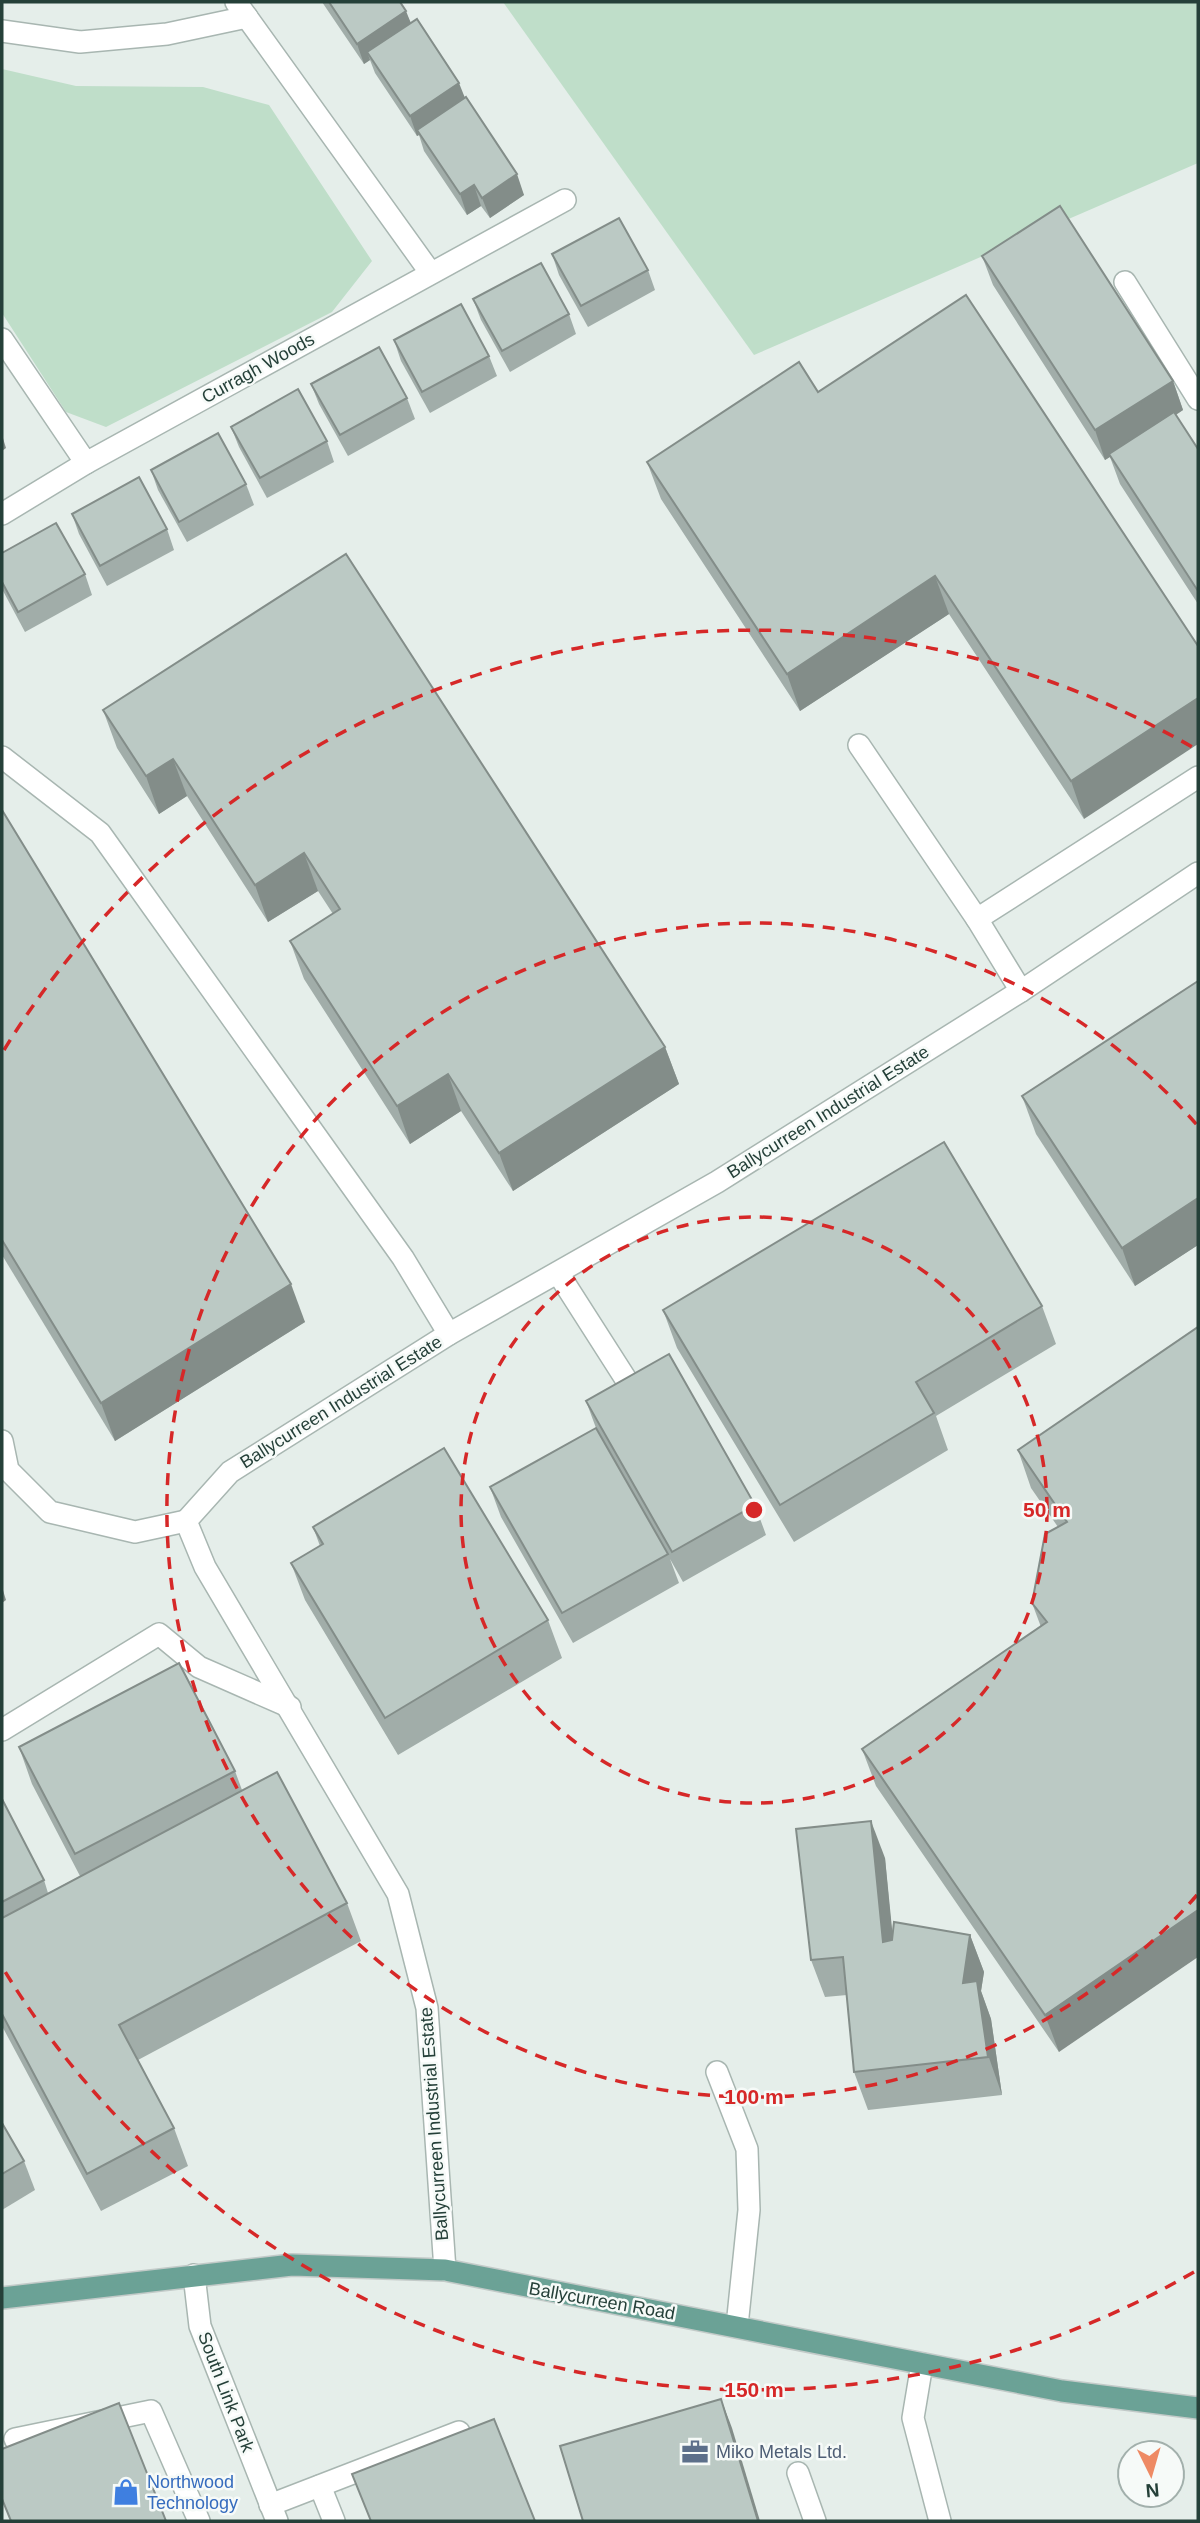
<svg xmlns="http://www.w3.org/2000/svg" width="1200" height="2523" viewBox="0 0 1200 2523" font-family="Helvetica,sans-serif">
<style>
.green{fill:#bfdec9}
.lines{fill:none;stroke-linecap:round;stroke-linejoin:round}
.minor-casing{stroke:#a8b6b1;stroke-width:24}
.major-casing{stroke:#c2cac8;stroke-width:24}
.minor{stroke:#fff;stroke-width:21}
.major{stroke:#6ba296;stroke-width:21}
.wall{fill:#a1ada9}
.shaded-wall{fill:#838d89}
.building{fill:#bbc9c4;stroke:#838d89;stroke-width:2}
.ring{fill:none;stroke:#d62828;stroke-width:3.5;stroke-dasharray:12 9}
.labels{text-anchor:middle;stroke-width:5;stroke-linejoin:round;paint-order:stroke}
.street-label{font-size:18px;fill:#254039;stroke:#f6faf8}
.service-label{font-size:18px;fill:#4e5e75;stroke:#f6faf8;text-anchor:start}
.shop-label{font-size:18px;fill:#366cbe;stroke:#f6faf8;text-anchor:start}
.centre{fill:#d62828;stroke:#f6faf8;stroke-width:3.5}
.ring-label{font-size:21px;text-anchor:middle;font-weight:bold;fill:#d62828;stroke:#f6faf8;stroke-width:5;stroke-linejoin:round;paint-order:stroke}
</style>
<rect width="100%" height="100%" fill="#e5eeea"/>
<g class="green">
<polygon points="503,2 1198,2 1198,163 754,355"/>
<polygon points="2,69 76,86 203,87 269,105 372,261 332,312 106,427 66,412 2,313"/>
</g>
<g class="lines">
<defs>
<g id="minor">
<polyline points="236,2 430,272"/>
<polyline points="2,31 80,42 167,34 247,17"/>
<polyline points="1125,282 1198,399"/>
<polyline points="2,339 86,463"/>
<polyline points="2,514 86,463 565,200"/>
<polyline points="859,745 977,919 1021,991"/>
<polyline points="2,757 100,833 403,1258 449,1334"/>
<polyline points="977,919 1198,777"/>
<polyline points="558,1273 627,1381"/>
<polyline points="2,1441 8,1470 50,1512 135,1532 186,1521"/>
<polyline points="2,1730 159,1634 199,1667 290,1707"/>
<polyline points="717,2072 747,2149 749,2210 737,2326"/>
<polyline points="445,2270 427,2008 398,1894 205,1567 186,1521 230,1472 449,1334 717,1182 1021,991 1198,873"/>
<polyline points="194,2275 200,2326 277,2521"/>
<polyline points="922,2364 913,2418 940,2521"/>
<polyline points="15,2439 151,2411 199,2521"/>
<polyline points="798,2473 815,2521"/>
<polyline points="320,2486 334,2521"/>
<polyline points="270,2505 459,2432"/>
</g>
<polyline id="major" points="2,2298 292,2265 445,2270 1062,2391 1198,2408"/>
</defs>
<use href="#minor" class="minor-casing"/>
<use href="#major" class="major-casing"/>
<use href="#minor" class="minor"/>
<use href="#major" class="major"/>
</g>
<g class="wall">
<polygon points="322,2 400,2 411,23 465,98 524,195 490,218 481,206 467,215 424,151 419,135 417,136 375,73 370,60 364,64"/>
<polygon points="552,254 648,270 655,290 588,327 559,275"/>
<polygon points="982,256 1173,381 1183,410 1176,415 1198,449 1198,604 1120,484 1110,457 1105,460 993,285"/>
<polygon points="966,295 1084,819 949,614 800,711 661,499 647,462 818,392"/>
<polygon points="473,299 569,314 576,334 510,372 481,320"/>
<polygon points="394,340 489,356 497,376 430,413 401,361"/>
<polygon points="311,384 407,398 415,419 348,456 319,404"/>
<polygon points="231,427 327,441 334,462 267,498 239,447"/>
<polygon points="151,470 246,484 254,505 187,542 158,490"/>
<polygon points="72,514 167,529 174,550 107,586 79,534"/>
<polygon points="2,553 85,574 92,595 25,632 2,589"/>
<polygon points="103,710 665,1047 679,1084 513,1191 461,1111 410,1144 304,979 290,941 333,914 318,891 268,922 187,796 159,814 117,748"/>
<polygon points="2,810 305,1322 115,1441 2,1255"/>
<polygon points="1198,981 1198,1245 1135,1286 1036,1134 1022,1096"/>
<polygon points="1042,1306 1056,1344 936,1416 948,1450 794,1542 677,1348 663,1310"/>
<polygon points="1198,1327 1059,2052 876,1786 862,1749 1041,1627 1032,1603 1058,1527 1031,1488 1018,1450"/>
<polygon points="586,1401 755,1505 766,1535 683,1582 670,1559 679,1583 573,1643 501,1517 490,1487 596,1428"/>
<polygon points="313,1527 548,1620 562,1658 398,1755 305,1600 291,1563 320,1546"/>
<polygon points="19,1747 235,1771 242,1790 347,1903 361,1941 138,2060 174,2128 188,2166 101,2211 2,2026 2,1799 44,1880 48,1893 80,1876 32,1784"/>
<polygon points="885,1858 892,1934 970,1935 984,1972 981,1991 991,2019 1002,2095 868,2110 854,2072 847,1995 825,1997 811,1960"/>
<polygon points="2,2123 24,2161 35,2190 2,2210"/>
</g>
<g class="shaded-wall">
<polygon points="406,11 414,31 367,52 370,60 364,64 357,44"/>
<polygon points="459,83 467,103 417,130 419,135 417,136 410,116"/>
<polygon points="517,174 524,195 490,218 482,198"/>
<polygon points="474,185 481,206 467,215 460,194"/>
<polygon points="1173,381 1183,410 1105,460 1095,430"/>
<polygon points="2,435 6,448 2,451"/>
<polygon points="935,576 949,614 800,711 787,674"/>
<polygon points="1198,698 1198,744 1084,819 1071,781"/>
<polygon points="173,759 187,796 159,814 146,776"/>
<polygon points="304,853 318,891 268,922 255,885"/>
<polygon points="665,1047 679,1084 513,1191 499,1153"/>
<polygon points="448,1074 461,1111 410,1144 397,1106"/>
<polygon points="1198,1198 1198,1245 1135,1286 1122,1248"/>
<polygon points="291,1284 305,1322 115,1441 101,1403"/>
<polygon points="2,1587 6,1600 2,1603"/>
<polygon points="871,1821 885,1858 897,1979 883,1942"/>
<polygon points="1198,1910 1198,1957 1059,2052 1045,2015"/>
<polygon points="970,1935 984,1972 981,1991 991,2019 1002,2095 963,1983"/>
<polygon points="721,2399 732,2428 760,2521 758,2521"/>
</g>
<g class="building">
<polygon points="329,2 400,2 406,11 357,44"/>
<polygon points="417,19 459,83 410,116 367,52"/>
<polygon points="466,97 517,174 482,198 474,185 460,194 417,130"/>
<polygon points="1060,206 1173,381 1095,430 982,256"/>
<polygon points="619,218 648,270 581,306 552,254"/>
<polygon points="541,263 569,314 502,351 473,299"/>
<polygon points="966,295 1198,646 1198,698 1071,781 935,576 787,674 647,462 799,362 818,392"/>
<polygon points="461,304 489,356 422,392 394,340"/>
<polygon points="379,347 407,398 340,435 311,384"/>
<polygon points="298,389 327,441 260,478 231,427"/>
<polygon points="1174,412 1198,449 1198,591 1109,454"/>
<polygon points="218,433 246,484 179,522 151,470"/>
<polygon points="139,477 167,529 100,566 72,514"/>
<polygon points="56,523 85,574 18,612 2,582 2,553"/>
<polygon points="346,554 665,1047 499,1153 448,1074 397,1106 290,941 340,909 304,853 255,885 173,759 146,776 103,710"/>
<polygon points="2,810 291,1284 101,1403 2,1240"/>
<polygon points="1198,981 1198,1198 1122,1248 1022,1096"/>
<polygon points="944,1142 1042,1306 916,1382 934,1413 780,1505 663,1310"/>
<polygon points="1198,1327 1198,1910 1045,2015 862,1749 1047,1622 1032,1603 1045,1534 1067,1522 1018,1450"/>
<polygon points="669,1354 755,1505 672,1552 586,1401"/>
<polygon points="596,1428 668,1554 562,1613 490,1487"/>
<polygon points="444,1448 548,1620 385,1718 291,1563 323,1544 313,1527"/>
<polygon points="179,1663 235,1771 75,1854 19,1747"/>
<polygon points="277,1772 347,1903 119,2025 174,2128 87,2174 2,2014 2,1918"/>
<polygon points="2,1799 44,1880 2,1902"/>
<polygon points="871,1821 883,1942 892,1940 894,1922 970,1935 963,1983 977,1981 988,2057 854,2072 843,1957 811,1960 796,1829"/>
<polygon points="2,2123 24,2161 2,2174"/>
<polygon points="721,2399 758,2521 583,2521 560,2446"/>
<polygon points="119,2403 166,2521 11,2521 2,2499 2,2449"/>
<polygon points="494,2419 535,2521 371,2521 352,2474"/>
</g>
<g class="ring">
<circle cx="754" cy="1510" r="293"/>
<path d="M1197 1895A587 587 0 1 1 1197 1125"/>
<path d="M1194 2272A880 880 0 0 1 4 1970M4 1050A880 880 0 0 1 1194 748"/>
</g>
<defs>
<symbol id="office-bare" viewBox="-9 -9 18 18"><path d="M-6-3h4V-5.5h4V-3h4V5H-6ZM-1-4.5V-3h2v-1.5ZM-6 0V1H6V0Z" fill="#5c6f8a" stroke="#f6faf8" stroke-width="2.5" paint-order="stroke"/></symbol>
<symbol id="shop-bare" viewBox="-9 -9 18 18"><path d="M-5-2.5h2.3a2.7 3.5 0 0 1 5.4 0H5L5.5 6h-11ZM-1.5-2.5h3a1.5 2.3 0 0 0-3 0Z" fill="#3f7fe0" stroke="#f6faf8" stroke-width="2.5" paint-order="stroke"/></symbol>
</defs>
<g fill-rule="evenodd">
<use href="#office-bare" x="676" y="2433" width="38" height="38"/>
<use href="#shop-bare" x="107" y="2473" width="38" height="38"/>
</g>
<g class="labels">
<g class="street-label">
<text transform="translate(258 368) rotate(-29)" y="6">Curragh Woods</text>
<text transform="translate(828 1112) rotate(-32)" y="6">Ballycurreen Industrial Estate</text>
<text transform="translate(341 1402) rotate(-32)" y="6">Ballycurreen Industrial Estate</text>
<text transform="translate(434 2124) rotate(-94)" y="6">Ballycurreen Industrial Estate</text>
<text transform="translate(602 2301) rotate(10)" y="6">Ballycurreen Road</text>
<text transform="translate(226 2392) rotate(69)" y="6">South Link Park</text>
</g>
<g class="service-label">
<text x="716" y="2458">Miko Metals Ltd.</text>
</g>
<g class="shop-label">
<text x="147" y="2488">Northwood<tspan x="147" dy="21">Technology</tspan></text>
</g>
</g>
<circle cx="754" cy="1510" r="10" class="centre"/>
<g class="ring-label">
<text x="1047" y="1517">50 m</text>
<text x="754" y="2104">100 m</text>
<text x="754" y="2397">150 m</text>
</g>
<rect width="1200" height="2523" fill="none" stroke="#254039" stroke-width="7"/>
<g transform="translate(1151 2474) rotate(175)"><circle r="33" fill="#f6faf8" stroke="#a2b0ac" stroke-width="2"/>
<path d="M0-5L12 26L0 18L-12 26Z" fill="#ee8a64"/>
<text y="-10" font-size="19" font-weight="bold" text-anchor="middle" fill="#254039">N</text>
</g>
</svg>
